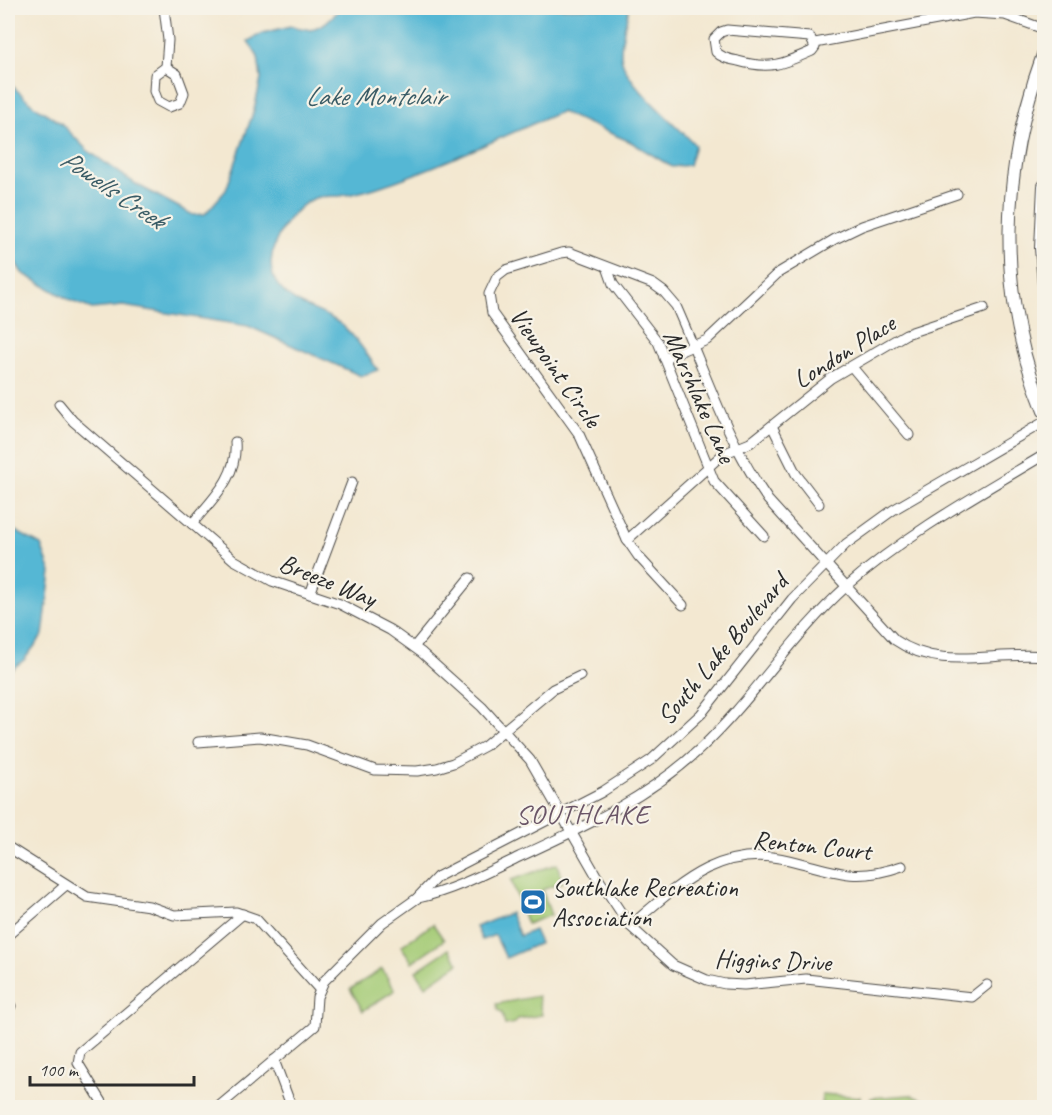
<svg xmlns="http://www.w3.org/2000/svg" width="1052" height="1115" viewBox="0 0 1052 1115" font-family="Caveat,sans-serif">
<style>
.green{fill:#a4cb76;stroke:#687b50;stroke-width:1.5}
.water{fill:#55b7d4;stroke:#407180;stroke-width:1.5}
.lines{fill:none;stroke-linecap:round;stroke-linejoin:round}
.minor-casing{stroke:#494744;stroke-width:11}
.tertiary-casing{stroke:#494744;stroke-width:14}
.minor{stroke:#fff;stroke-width:9}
.tertiary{stroke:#fff;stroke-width:12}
.labels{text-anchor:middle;stroke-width:4.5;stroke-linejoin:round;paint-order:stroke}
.street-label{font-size:26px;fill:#2b2b2b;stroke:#f7f3e8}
.poi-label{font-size:26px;fill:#2b2b2b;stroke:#f7f3e8;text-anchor:start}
.water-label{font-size:27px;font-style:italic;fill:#3a5c66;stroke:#f7f3e8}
.neighbourhood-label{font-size:27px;letter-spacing:1.5px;fill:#6a5567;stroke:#f7f3e8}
</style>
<rect width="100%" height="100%" fill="#f7f3e8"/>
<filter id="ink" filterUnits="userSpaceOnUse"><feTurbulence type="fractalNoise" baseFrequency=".0167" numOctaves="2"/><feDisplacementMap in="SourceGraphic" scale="12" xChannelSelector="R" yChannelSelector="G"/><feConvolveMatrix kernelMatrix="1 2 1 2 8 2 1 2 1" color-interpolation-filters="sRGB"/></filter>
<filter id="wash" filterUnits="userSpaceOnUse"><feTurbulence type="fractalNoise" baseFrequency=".008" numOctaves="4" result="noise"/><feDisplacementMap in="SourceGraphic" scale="24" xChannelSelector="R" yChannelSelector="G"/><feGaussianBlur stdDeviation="1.35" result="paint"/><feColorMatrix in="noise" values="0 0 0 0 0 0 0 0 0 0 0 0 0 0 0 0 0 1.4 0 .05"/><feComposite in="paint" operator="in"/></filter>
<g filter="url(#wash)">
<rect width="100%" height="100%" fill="#f3e8d1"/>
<g class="green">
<polygon points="557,864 563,882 542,890 551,915 527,924 511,880"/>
<polygon points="433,924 444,940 412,962 401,946"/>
<polygon points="449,949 459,963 426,986 416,971"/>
<polygon points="382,969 395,990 363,1011 350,989"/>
<polygon points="538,996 542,1015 518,1019 515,1023 505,1025 502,1013 498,1010 496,1004"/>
<polygon points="822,1094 860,1097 860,1107 821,1107"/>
<polygon points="910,1095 941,1107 870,1107 871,1098"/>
</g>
<g class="water">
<path d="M342 8H629C626 22 621 38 621 53 620 81 677 124 695 145L689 165 672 167 631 142 561 112C502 136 445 165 384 185 370 190 354 194 340 196 332 197 320 195 313 199 287 211 260 256 276 282 288 303 314 308 333 319 352 330 365 352 378 370L361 376 248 326 123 306 92 309 71 301 22 273 8 250V82L33 105 61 123 87 150 136 184 193 215 205 214 226 190 254 110 261 79 258 57 248 41 263 33 291 26 311 30 325 23Z"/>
<polygon points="8,527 41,545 51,572 43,635 24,660 8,672"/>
<polygon points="510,913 520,936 534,930 540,943 506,958 495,935 482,940 476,927"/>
</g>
</g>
<g filter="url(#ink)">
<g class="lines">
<defs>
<g id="minor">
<polyline points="164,8 168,40 166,67"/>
<path d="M727 30 810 37 815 47 812 51C783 64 770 70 738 61 729 59 722 58 716 52L714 39 721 32Z"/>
<polyline points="815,43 974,13 1005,15 1044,29"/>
<polygon points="166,67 177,74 184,93 180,103 169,107 158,101 154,91 155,75"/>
<polyline points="607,267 613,284 658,342 714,481 764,536"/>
<polyline points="664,358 707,340 778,273 835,239 862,226 957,194"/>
<polyline points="852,367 909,435"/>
<polyline points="59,404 73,421 234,560 272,581 340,604 390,630 422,653 482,707 530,760 596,875 630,926 673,965 707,980 725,984 744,985 806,979 972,997 987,985"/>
<polyline points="772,426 796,474 819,504"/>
<path d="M192 524C213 498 238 477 235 442"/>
<polyline points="627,540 723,454 750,443 831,378 906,334 984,308"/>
<polyline points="310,594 352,482"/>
<path d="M683 605 638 556 627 540 579 434 492 313 489 294 497 277 506 270 561 253 569 252 653 284 664 292 676 306C705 371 727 441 768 500L895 640C941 672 992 651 1044 656"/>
<polyline points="414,647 470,578"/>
<polyline points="198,742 260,737 307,745 375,770 417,771 437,768 453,763 485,746 553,689 580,676"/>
<polyline points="8,847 87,897 149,906 174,915 236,912 256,919 319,989"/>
<path d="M418 898C454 890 486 873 519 857 584 827 648 798 701 748 754 698 793 634 847 586 906 534 977 495 1044 455"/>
<path d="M630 926C678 885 720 843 789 860 836 871 853 883 902 866"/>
<polyline points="8,935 66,885"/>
<polyline points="8,1002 11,1006"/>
<polyline points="274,1060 292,1108"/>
<polyline points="102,1102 78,1063 80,1052 243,914"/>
<polyline points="217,1108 315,1026 317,997 324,981 382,923 416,899 437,877 602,792 651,760 701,714 792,599 846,544 893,510 1044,422"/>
</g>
<g id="tertiary">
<path d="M1044 52C1001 170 995 293 1044 411"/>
<polyline points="1044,186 1041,248 1044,285"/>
</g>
</defs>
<use href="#minor" class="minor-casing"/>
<use href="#tertiary" class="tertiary-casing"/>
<use href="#minor" class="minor"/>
<use href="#tertiary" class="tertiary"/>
</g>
</g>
<defs>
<symbol id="stadium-square" viewBox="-11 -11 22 22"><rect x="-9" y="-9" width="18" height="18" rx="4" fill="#1f6fb2" stroke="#f7f3e8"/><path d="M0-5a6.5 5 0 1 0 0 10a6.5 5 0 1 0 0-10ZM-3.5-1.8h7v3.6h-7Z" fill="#fff"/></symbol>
</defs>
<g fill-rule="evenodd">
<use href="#stadium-square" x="518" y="887" width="30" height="30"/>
</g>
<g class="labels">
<g class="street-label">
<text transform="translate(844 351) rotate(-32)" y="9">London Place</text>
<text transform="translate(556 367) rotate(55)" y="9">Viewpoint Circle</text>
<text transform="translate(700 396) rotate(66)" y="9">Marshlake Lane</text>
<text transform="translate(328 580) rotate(22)" y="9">Breeze Way</text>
<text transform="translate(722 649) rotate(-50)" y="9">South Lake Boulevard</text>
<text transform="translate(812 845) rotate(6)" y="9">Renton Court</text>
<text transform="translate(773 960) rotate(2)" y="9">Higgins Drive</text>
</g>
<g class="poi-label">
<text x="552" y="896">Southlake Recreation<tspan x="552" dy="30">Association</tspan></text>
</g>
<g class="water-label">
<text x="375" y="105">Lake Montclair</text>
<text transform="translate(113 189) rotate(34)" y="9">Powells Creek</text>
</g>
<g class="neighbourhood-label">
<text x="583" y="823">SOUTHLAKE</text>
</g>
</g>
<rect width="1052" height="1115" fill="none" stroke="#f7f3e8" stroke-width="30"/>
<path d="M30 1076v9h164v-9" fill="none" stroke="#2b2b2b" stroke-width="3"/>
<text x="39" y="1076" font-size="18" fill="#2b2b2b" stroke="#f7f3e8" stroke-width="4.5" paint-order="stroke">100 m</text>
</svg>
